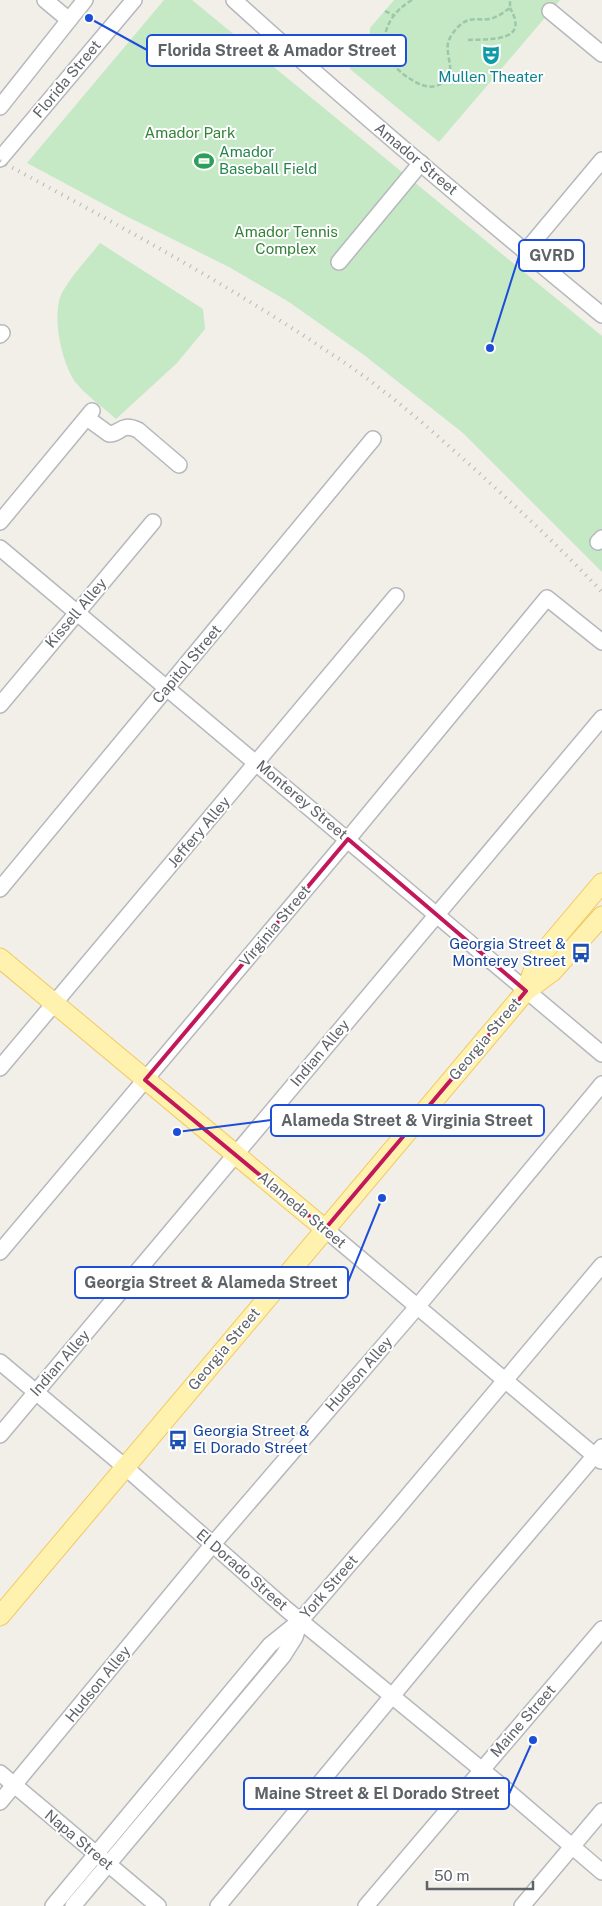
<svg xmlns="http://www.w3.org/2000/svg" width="602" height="1906" viewBox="0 0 602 1906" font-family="'Public Sans',sans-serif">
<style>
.green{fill:#c5e8c5}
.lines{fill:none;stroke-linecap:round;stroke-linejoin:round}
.minor-casing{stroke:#b5b8bc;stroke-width:18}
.major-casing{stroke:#f2c960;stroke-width:21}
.path{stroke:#9cc7a9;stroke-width:2.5;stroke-dasharray:5 2.5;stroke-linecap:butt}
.minor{stroke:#fff;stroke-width:15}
.major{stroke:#fff2af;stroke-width:19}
.rail{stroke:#b6b7b8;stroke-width:4;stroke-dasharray:1 6;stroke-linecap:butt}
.marked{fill:none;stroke:#c2185b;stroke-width:4;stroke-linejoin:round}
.labels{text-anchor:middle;stroke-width:4;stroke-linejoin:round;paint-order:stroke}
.culture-label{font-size:15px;fill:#0d838f;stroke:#fff}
.street-label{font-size:15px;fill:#5f6368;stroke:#fff}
.park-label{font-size:15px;fill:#348238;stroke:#fff}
.leisure-label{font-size:15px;fill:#27864d;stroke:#fff;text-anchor:start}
.transit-label{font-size:15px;fill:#164399;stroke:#fff;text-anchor:end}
.leader{fill:none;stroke:#1d4ed8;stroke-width:2}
.callout-dot{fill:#1d4ed8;stroke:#fff;stroke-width:2}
.callout{fill:#fff;stroke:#1d4ed8;stroke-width:2}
.callout-label{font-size:16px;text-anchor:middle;font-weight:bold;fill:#5f6368}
</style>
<rect width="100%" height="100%" fill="#f1efe8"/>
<g class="green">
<polygon points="164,0 192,0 602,336 602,572 463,433 364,355 289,302 229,267 124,215 27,163"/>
<polygon points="394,0 560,0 439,142 350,69 350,56 370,33 370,28"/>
<path d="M100 243 203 309 205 329 177 363 116 419C104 408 86 395 76 383 62 364 50 313 63 291 73 274 88 258 100 243Z"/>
</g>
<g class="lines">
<defs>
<g id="minor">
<path d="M234 0C353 108 477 212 602 315"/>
<polyline points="550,11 602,54"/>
<polyline points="69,20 85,0"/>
<polyline points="0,107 69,20 45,0"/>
<polyline points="0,159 134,0"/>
<polyline points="525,252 602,160"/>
<polyline points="339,262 421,163"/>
<polyline points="0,335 2,333"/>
<path d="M87 418 109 434C122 434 120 422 138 430L179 465"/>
<polyline points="0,522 92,411"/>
<polyline points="598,542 602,538"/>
<polyline points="0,548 602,1054"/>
<polyline points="0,705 153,522"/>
<polyline points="0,889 373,439"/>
<polyline points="0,1068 396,596"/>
<polyline points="325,1229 601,1461"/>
<polyline points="0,1252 348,839 547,598 602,642"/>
<polyline points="0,1362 125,1467 286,1609 504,1788 602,1872"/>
<polyline points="0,1435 602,718"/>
<polyline points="0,1773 158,1906"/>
<polyline points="0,1802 213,1544 417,1307 602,1084"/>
<polyline points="53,1906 270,1645 301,1620 390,1517 602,1265"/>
<polyline points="73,1906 283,1656 295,1637 300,1622"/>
<polyline points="218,1906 475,1596 602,1447"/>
<polyline points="366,1906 602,1629"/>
<polyline points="522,1906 602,1811"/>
</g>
<g id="major">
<polyline points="0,958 325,1229"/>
<polyline points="526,991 537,960 602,883"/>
<polyline points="0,1616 526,991 553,971 602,916"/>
</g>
</defs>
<use href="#minor" class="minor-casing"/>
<use href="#major" class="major-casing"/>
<g class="path">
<path d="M412 0C375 22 376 61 414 81 420 85 429 88 436 86 461 78 445 60 448 43 449 38 454 31 458 27 470 15 478 21 490 19 498 17 504 12 510 8V0"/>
<polyline points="385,11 393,15"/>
<path d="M468 40C491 39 530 42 510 8"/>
</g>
<use href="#minor" class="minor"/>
<use href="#major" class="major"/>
<path class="rail" d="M0 161C113 222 226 283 333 355 378 384 420 420 460 456 509 500 557 544 602 592"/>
</g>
<path class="marked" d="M348 839 526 991 325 1229 145 1080Z"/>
<defs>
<symbol id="theatre-bare" viewBox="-9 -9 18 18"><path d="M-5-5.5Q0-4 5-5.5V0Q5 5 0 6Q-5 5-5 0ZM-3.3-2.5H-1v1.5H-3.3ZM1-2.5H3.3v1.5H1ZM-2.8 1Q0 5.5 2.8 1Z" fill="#0f9aa8" stroke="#fff" stroke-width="2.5" paint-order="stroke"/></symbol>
<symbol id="stadium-bare" viewBox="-9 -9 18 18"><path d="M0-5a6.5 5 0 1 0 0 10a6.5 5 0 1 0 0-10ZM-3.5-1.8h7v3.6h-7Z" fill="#2e9e5b" stroke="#fff" stroke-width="2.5" paint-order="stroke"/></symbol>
<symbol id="bus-bare" viewBox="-9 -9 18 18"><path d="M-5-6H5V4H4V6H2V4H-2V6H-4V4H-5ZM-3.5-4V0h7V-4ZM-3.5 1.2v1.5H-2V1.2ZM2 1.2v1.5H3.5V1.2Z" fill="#1a4fb4" stroke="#fff" stroke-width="2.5" paint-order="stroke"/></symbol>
</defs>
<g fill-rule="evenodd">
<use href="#theatre-bare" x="477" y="41" width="28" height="28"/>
<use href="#stadium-bare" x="190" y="147" width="28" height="28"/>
<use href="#bus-bare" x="567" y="939" width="28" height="28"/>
<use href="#bus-bare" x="164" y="1426" width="28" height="28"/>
</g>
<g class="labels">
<g class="culture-label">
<text x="491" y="82">Mullen Theater</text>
</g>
<g class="street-label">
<text transform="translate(67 79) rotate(-50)" y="5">Florida Street</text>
<text transform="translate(416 159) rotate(40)" y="5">Amador Street</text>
<text transform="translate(76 613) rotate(-50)" y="5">Kissell Alley</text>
<text transform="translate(187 664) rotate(-50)" y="5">Capitol Street</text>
<text transform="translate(302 800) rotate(40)" y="5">Monterey Street</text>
<text transform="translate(199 832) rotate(-50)" y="5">Jeffery Alley</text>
<text transform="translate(275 926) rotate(-50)" y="5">Virginia Street</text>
<text transform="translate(485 1039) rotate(-50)" y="5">Georgia Street</text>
<text transform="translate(320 1053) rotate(-50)" y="5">Indian Alley</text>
<text transform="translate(302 1210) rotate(40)" y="5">Alameda Street</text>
<text transform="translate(224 1349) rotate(-50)" y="5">Georgia Street</text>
<text transform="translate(60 1363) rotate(-49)" y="5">Indian Alley</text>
<text transform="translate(359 1374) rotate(-49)" y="5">Hudson Alley</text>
<text transform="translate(242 1570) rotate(41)" y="5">El Dorado Street</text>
<text transform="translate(329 1587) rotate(-49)" y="5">York Street</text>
<text transform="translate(98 1684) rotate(-51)" y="5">Hudson Alley</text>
<text transform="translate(523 1721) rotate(-49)" y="5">Maine Street</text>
<text transform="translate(79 1840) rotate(40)" y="5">Napa Street</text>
</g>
<g class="park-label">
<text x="190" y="138">Amador Park</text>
<text x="286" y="237">Amador Tennis<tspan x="286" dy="17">Complex</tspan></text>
</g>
<g class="leisure-label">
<text x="219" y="157">Amador<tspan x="219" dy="17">Baseball Field</tspan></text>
</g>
<g class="transit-label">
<text x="566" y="949">Georgia Street &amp;<tspan x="566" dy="17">Monterey Street</tspan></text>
<text x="193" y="1436" text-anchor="start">Georgia Street &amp;<tspan x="193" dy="17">El Dorado Street</tspan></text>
</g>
</g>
<path class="leader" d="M89 18L147 50M490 348L519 256M177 1132L271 1120M382 1198L348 1282M533 1740L509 1794"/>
<g class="callout-dot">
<circle cx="89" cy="18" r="5"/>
<circle cx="490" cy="348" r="5"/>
<circle cx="177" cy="1132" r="5"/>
<circle cx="382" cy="1198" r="5"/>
<circle cx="533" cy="1740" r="5"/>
</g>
<g class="callout">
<rect x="147" y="35" width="259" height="31" rx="5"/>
<rect x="519" y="240" width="65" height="31" rx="5"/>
<rect x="271" y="1105" width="273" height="31" rx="5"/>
<rect x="75" y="1267" width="273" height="31" rx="5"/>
<rect x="244" y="1778" width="265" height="31" rx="5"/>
</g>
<g class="callout-label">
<text x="277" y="56">Florida Street &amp; Amador Street</text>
<text x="552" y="261">GVRD</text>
<text x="407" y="1126">Alameda Street &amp; Virginia Street</text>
<text x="211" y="1288">Georgia Street &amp; Alameda Street</text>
<text x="377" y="1799">Maine Street &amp; El Dorado Street</text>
</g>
<path d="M427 1881v8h106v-8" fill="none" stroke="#5f6368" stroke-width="2.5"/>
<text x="434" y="1881" font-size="15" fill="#5f6368" stroke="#ffffff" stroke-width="4" paint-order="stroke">50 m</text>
</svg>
